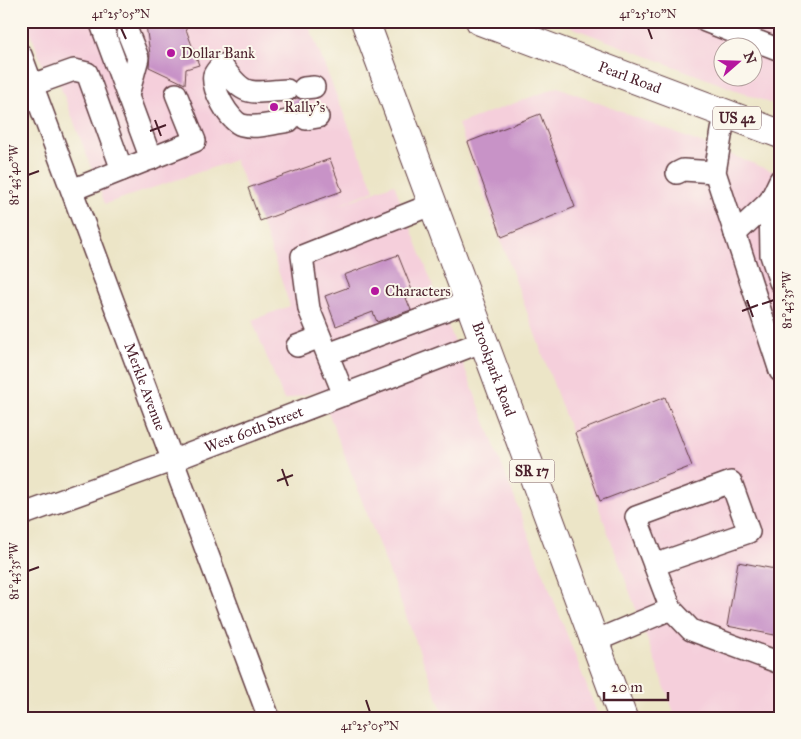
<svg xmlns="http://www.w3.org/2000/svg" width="801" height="739" viewBox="0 0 801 739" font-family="'IM FELL Great Primer',serif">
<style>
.built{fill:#f5cfdb;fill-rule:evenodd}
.building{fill:#c893c7}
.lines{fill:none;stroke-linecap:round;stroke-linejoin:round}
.minor-casing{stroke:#623d42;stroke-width:24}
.major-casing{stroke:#623d42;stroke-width:30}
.minor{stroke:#fff;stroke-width:21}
.major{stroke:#fff;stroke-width:28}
.ticks{fill:none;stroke:#4a1f2b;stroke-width:2}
.poi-dot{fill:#b5179e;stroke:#fbf7ec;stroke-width:2}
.labels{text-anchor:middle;stroke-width:4;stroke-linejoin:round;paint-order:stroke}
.shield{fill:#fbf7ec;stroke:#7f6065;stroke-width:1}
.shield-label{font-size:14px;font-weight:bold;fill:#4a1f2b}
.poi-label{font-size:15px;fill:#4a1f2b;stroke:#fbf7ec;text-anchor:start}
.street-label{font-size:15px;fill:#4a1f2b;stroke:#fbf7ec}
.neatline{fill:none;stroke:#4a1f2b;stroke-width:2}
.ticks-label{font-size:12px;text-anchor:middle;fill:#4a1f2b}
</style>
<rect width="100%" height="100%" fill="#fbf7ec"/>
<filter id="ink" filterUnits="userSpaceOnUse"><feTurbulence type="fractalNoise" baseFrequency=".02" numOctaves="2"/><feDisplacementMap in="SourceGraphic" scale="10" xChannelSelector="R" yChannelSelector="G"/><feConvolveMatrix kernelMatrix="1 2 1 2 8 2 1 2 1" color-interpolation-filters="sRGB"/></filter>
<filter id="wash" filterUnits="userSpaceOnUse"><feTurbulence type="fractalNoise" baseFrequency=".0096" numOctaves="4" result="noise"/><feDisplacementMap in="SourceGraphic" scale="20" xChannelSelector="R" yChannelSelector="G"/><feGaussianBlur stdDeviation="1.12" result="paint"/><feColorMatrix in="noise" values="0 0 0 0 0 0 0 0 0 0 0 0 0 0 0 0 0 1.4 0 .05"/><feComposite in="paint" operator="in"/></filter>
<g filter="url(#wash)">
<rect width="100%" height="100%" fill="#ece5c7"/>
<g class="built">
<polygon points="26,21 307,21 374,190 332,208 394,184 599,718 445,718 320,391 284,400 252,320 290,306 266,235 235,160 105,204 52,64 80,51 43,66"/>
<path d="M555 21H780V106L767 102ZM724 48H754V78H724Z"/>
<polygon points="558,87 780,174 780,718 676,718 458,124"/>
</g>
<g id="blocks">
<g class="building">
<polygon points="131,21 183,21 199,65 186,69 185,84 149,67 150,54 146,25 139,28"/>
<polygon points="297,98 305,100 305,106 296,111 287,109 287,103"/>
<polygon points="540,114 575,207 502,237 468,142"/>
<polygon points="330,159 342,191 260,221 248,188"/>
<polygon points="398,255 414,295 406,298 411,310 377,322 373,312 336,326 325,296 349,287 344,275"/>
<polygon points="665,397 692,466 600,501 575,433"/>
<polygon points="738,562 780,570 780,636 727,626"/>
</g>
</g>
</g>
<g filter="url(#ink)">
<use href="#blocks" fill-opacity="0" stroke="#623d42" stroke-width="1"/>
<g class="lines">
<defs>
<g id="minor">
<polyline points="100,21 151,159"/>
<polyline points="705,21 780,50"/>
<path id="s1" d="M21 55 269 718"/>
<polyline points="32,85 74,70 87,73 122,170"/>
<polyline points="304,88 314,87"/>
<path d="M287 90C247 92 247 99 221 65 219 68 215 72 214 75 211 88 229 121 242 125 256 129 275 123 289 121"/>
<polyline points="128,95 138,58 128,33"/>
<polyline points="725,113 715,172 780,371"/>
<polyline points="306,119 318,117"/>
<polyline points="677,173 683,170 715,172"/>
<polyline points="72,190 195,141 176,94"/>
<polyline points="770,201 780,180"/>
<polyline points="735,234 770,201 771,255 780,282"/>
<polyline points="297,346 320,337"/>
<polyline points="328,354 470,301"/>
<polyline points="344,395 309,309 302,256 433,204"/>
<path id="s2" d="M21 515 174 460 484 341"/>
<polyline points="654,565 749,532 731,482 636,517 671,609"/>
<polyline points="595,641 671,609 691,630 780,663"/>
</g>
<g id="major">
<path id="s3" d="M365 21 623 718"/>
<path id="s4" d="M480 21 780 134"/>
</g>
</defs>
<use href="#minor" class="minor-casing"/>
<use href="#major" class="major-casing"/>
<use href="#minor" class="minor"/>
<use href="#major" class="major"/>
</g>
</g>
<path class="ticks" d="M121 28 126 39M648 28 652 39M155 120 161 136M150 131 166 125M28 175 39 171M747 300 753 317M762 304 774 300M742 311 758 305M282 469 288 486M277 481 293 475M28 571 39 567M366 700 370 712"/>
<g class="poi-dot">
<circle cx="171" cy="53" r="5"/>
<circle cx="274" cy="107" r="5"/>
<circle cx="375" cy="291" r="5"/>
</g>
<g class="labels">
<g class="shield">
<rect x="713" y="106.5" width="48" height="23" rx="4"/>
<rect x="509.5" y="459.5" width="45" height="23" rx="4"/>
</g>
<g class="shield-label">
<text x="737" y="123">US 42</text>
<text x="532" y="476">SR 17</text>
</g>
<g class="poi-label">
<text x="181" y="58">Dollar Bank</text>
<text x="284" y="112">Rally's</text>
<text x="385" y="296">Characters</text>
</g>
<g class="street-label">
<text dy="5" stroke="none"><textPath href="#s4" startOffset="160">Pearl Road</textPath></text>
<text dy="5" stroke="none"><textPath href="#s3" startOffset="371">Brookpark Road</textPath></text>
<text dy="5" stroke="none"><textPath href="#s1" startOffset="354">Merkle Avenue</textPath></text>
<text dy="5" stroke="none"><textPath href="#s2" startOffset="248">West 60th Street</textPath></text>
</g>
</g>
<rect width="801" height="739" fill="none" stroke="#fbf7ec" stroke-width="55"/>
<g transform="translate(738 62) rotate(70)"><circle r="24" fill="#fbf7ec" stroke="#b4a19f"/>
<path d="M0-4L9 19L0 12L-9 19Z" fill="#b5179e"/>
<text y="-8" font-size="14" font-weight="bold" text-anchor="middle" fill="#4a1f2b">N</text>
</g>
<path d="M604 692v8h64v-8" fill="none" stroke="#4a1f2b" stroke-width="2.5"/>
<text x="611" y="692" font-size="15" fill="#4a1f2b" stroke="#fbf7ec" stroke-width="4" paint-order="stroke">20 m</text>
<rect x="28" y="28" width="746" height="684" class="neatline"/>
<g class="ticks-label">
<text x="121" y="18">41°25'05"N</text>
<text x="648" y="18">41°25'10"N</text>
<text transform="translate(14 175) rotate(-90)" y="4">81°43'40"W</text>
<text transform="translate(787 300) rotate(-90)" y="4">81°43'35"W</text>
<text transform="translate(14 571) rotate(-90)" y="4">81°43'35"W</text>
<text x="370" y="730">41°25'05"N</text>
</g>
</svg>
